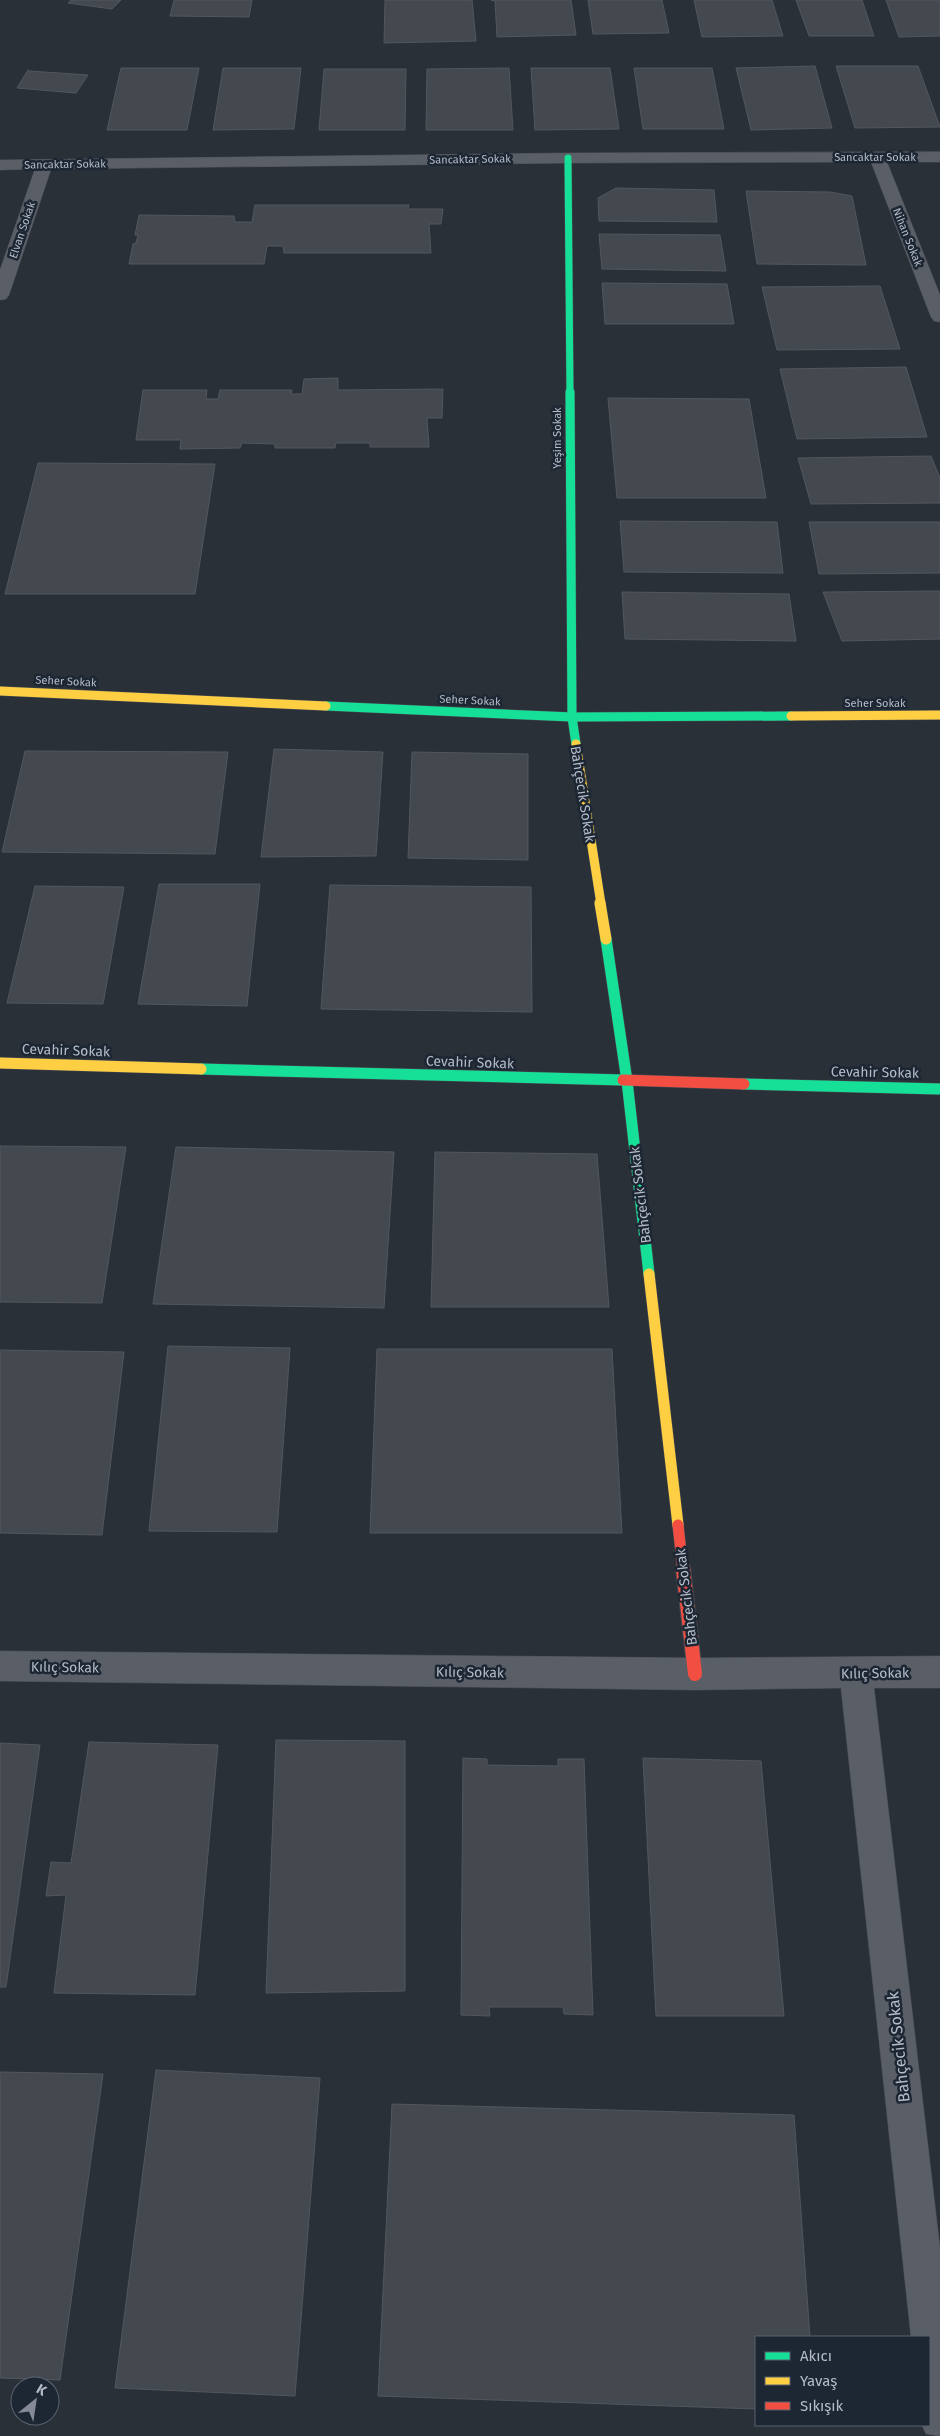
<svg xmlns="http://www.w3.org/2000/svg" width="940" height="2436" viewBox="0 0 940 2436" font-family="'Fira Sans',sans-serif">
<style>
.building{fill:#444950;stroke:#52575f}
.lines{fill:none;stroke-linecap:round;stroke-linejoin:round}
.street-casing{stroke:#484c53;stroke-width:1}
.fast-far2-casing{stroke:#484c53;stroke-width:8}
.fast-far1-casing{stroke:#484c53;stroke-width:10}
.fast-casing{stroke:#484c53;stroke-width:12}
.slow-far1-casing{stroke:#484c53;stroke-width:10}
.slow-casing{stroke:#484c53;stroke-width:12}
.jam-far1-casing{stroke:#484c53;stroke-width:12}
.jam-casing{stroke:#484c53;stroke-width:16}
.street{fill:#5a5e66;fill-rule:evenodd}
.fast-far2{stroke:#16e098;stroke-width:7}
.fast-far1{stroke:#16e098;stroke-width:9}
.fast{stroke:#16e098;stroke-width:11}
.slow-far1{stroke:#ffcf43;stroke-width:9}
.slow{stroke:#ffcf43;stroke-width:11}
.jam-far1{stroke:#f24e42;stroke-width:11}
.jam{stroke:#f24e42;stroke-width:14}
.labels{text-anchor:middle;stroke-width:5;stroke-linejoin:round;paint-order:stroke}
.far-street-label{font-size:11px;fill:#b4bcc9;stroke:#1d2633}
.street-label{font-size:14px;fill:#b4bcc9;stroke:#1d2633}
.near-street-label{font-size:16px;fill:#b4bcc9;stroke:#1d2633}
</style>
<rect width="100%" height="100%" fill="#2a3038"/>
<g class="building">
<polygon points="71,0 121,0 112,9 68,3"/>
<polygon points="174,0 252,0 249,17 170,16"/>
<polygon points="385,0 472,0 476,41 384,43"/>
<polygon points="571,0 576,35 497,37 495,1 491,0"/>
<polygon points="588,0 662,0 669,33 593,34"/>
<polygon points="694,0 772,0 783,36 702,37"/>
<polygon points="796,0 862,0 874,36 809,36"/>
<polygon points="886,0 940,0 940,36 899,37"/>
<polygon points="815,66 832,128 751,130 736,68"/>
<polygon points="836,66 918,66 940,127 855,128"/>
<polygon points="121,68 199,68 187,130 107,130"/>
<polygon points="223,68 301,68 294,129 213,130"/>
<polygon points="509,68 513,130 426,130 427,69"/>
<polygon points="531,68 610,68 619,129 535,130"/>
<polygon points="634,68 712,68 724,129 643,129"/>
<polygon points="324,69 406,69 405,130 319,130"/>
<polygon points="28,70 30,71 88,75 76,93 17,88"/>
<polygon points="616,188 714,190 717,222 599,221 598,198"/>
<polygon points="746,191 830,192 852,196 866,265 757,264"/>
<polygon points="255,205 409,205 408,209 443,209 441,224 429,224 431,253 284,253 283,246 267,246 264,264 129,264 133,244 136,243 138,235 135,235 139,215 234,216 235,222 252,222"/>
<polygon points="599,234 720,235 726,271 602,269"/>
<polygon points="602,283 727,284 734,324 605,324"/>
<polygon points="880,286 900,349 777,350 762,287"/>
<polygon points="906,367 927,437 797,439 780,369"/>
<polygon points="338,378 338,390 443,389 442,418 427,418 429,447 370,447 370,443 336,443 335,448 275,448 275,444 242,443 240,448 180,449 181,440 136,440 143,390 207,390 206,399 218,399 220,390 292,390 291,394 302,394 304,379"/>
<polygon points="608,398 749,399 766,498 617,498"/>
<polygon points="931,456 940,478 940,503 811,504 798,458"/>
<polygon points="38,463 215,464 195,594 5,594"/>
<polygon points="620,521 777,522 783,573 624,572"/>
<polygon points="809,522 940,522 940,573 819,574"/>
<polygon points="940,591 940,639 842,641 823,592"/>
<polygon points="622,592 789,594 796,641 625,639"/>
<polygon points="274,749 383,752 376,856 261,857"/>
<polygon points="25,751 228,752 215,854 2,852"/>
<polygon points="412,752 528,754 528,860 408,858"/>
<polygon points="159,884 260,884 247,1006 138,1004"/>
<polygon points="330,885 531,887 532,1012 321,1009"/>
<polygon points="35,886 124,887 103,1004 7,1003"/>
<polygon points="0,1146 126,1147 102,1303 0,1302"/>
<polygon points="176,1147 394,1152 384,1308 153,1304"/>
<polygon points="435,1152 597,1154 609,1307 431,1307"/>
<polygon points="168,1346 290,1348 277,1532 149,1531"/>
<polygon points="377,1349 612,1349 622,1533 370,1533"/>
<polygon points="0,1350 124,1352 102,1535 0,1533"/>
<polygon points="276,1740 405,1741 405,1991 266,1993"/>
<polygon points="89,1742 218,1745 195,1995 54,1993 66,1895 46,1896 51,1862 71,1863"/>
<polygon points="0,1743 40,1745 6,1987 0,1987"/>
<polygon points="463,1758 487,1759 487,1765 558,1766 558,1759 584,1759 593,2015 564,2014 563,2007 489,2007 490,2016 461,2015"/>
<polygon points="643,1758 761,1761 784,2016 656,2016"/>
<polygon points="156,2070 320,2078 295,2396 115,2388"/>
<polygon points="0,2072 103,2074 60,2380 0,2378"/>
<polygon points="392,2104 794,2115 810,2337 756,2337 756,2409 378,2396"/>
</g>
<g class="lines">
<defs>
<g id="street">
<polygon points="940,152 940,162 887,162 940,295 940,322 934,321 931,317 871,162 568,163 51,169 9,295 6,299 0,300 0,270 35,169 0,170 0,160 568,153"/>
<polygon points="0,1651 695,1658 940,1656 940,1688 874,1688 940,2248 940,2436 926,2434 922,2425 929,2425 929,2337 911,2337 841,1688 695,1690 0,1681"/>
</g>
<polyline id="fast-far2" points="568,158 570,393"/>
<g id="fast-far1">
<polyline points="570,392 572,717 576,744"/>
<polyline points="326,706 572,717 791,716"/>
</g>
<g id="fast">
<polyline points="606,939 627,1081 649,1274"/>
<polyline points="201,1069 623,1080"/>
<polyline points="744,1084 940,1089"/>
</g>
<g id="slow-far1">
<polyline points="0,691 326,706"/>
<polyline points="791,716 940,715"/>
<polyline points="576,744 601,904"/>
</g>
<g id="slow">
<polyline points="600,903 606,939"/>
<polyline points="0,1063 201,1069"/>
<polyline points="649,1274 678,1525"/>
</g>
<g id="jam-far1">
<polyline points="623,1080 744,1084"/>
<polyline points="678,1525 683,1570"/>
</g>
<polyline id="jam" points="683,1568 695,1674"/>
</defs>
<use href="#street" class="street-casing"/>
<use href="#fast-far2" class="fast-far2-casing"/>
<use href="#fast-far1" class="fast-far1-casing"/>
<use href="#fast" class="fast-casing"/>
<use href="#slow-far1" class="slow-far1-casing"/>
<use href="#slow" class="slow-casing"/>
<use href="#jam-far1" class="jam-far1-casing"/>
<use href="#jam" class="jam-casing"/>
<use href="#street" class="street"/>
<use href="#fast-far2" class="fast-far2"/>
<use href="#fast-far1" class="fast-far1"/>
<use href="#fast" class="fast"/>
<use href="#slow-far1" class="slow-far1"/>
<use href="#slow" class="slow"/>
<use href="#jam-far1" class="jam-far1"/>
<use href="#jam" class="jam"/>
</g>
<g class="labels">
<g class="far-street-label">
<text x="875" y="161">Sancaktar Sokak</text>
<text transform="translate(470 159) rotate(-1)" y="4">Sancaktar Sokak</text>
<text transform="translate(65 164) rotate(-1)" y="4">Sancaktar Sokak</text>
<text transform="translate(22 230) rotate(-71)" y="4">Elvan Sokak</text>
<text transform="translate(908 237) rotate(68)" y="4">Nihan Sokak</text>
<text transform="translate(557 438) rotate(-90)" y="4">Yeşim Sokak</text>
<text transform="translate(66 681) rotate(3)" y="4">Seher Sokak</text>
<text transform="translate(470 700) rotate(3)" y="4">Seher Sokak</text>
<text x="875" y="707">Seher Sokak</text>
</g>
<g class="street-label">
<text transform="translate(583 794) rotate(81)" y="5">Bahçecik Sokak</text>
<text transform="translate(66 1050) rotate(2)" y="5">Cevahir Sokak</text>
<text transform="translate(470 1062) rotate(2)" y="5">Cevahir Sokak</text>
<text transform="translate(875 1072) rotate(1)" y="5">Cevahir Sokak</text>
<text transform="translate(640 1195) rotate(-97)" y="5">Bahçecik Sokak</text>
<text transform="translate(686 1597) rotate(-97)" y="5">Bahçecik Sokak</text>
<text transform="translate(65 1667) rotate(1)" y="5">Kılıç Sokak</text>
<text transform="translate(470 1672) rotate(1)" y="5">Kılıç Sokak</text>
<text transform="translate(875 1673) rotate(-1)" y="5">Kılıç Sokak</text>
</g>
<g class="near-street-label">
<text transform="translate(898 2047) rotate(-96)" y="6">Bahçecik Sokak</text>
</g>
</g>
<rect x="755" y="2336" width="175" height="90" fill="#1d2633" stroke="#59626f"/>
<rect x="765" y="2352" width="25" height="8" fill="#16e098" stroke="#59626f"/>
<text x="800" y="2361" font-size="15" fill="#b4bcc9">Akıcı</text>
<rect x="765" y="2377" width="25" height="8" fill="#ffcf43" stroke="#59626f"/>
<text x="800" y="2386" font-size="15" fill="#b4bcc9">Yavaş</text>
<rect x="765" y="2402" width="25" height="8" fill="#f24e42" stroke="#59626f"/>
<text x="800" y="2411" font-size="15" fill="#b4bcc9">Sıkışık</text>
<g transform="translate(35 2401) rotate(30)"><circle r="24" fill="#1d2633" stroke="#59626f"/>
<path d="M0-4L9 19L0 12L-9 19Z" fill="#848b96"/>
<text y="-8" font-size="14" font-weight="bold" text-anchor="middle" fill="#b4bcc9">K</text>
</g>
</svg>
